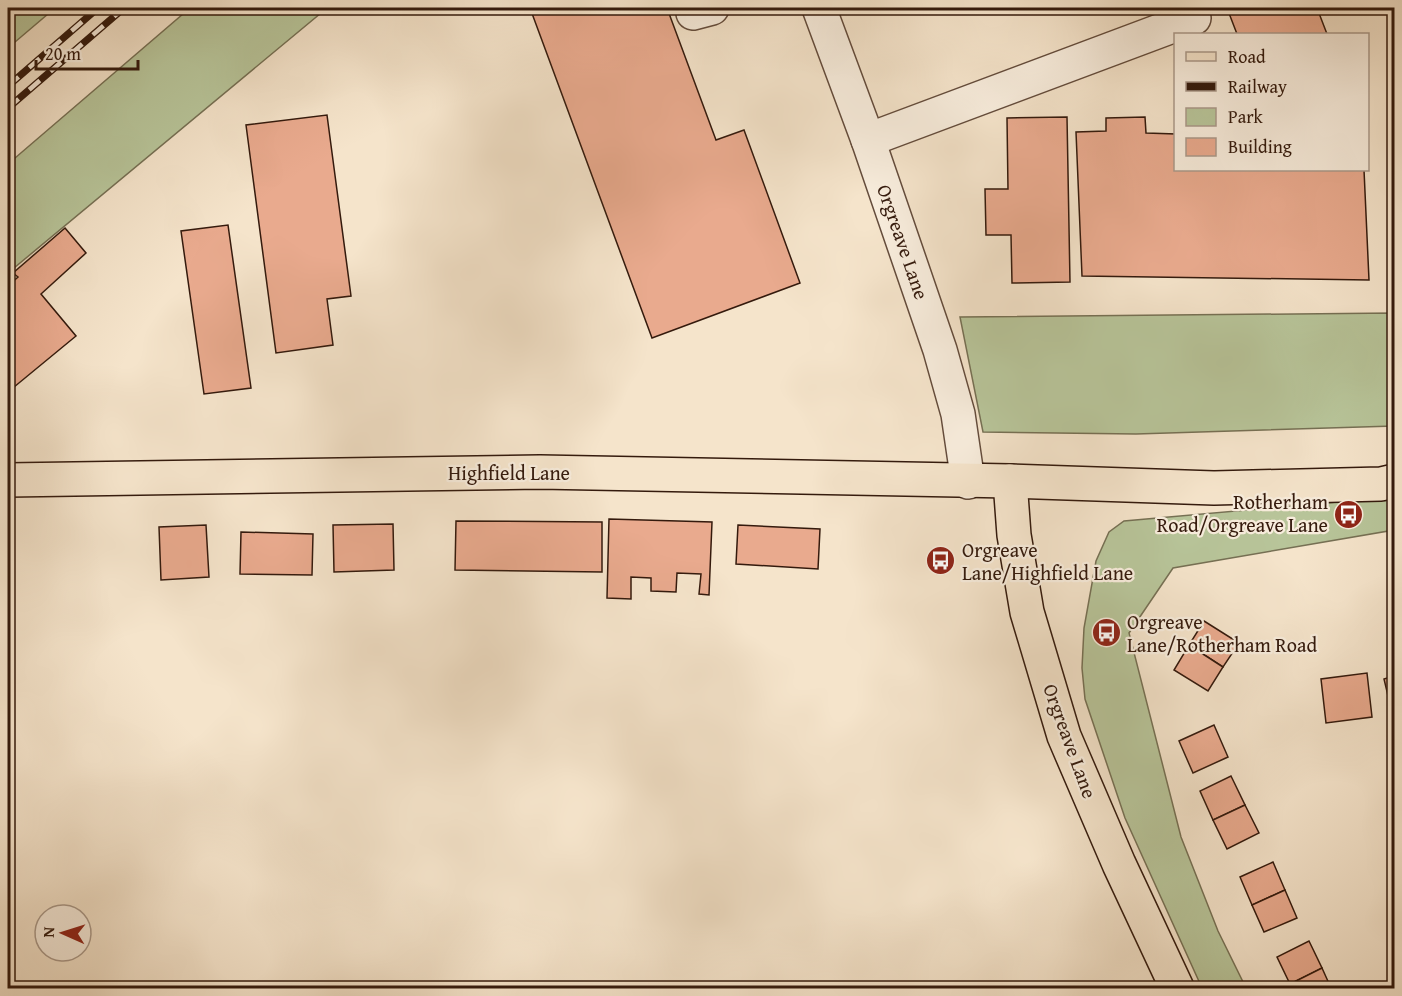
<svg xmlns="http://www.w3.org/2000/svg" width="1402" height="996" viewBox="0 0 1402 996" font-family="'Gentium Book Plus',serif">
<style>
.green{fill:#b8c59a;stroke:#767054;stroke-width:1.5}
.building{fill:#e9aa8e;stroke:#341a0d;stroke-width:1.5}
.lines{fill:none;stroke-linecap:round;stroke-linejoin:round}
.minor-casing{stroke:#644c3c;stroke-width:36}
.major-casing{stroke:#341a0d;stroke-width:36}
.minor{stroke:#f8eddd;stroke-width:33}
.major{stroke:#f5e4cb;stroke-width:33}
.rail-casing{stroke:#341a0d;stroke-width:7}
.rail{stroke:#f8eddd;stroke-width:4.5;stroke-dasharray:14;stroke-linecap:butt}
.labels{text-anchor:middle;stroke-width:4.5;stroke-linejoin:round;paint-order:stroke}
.street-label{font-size:20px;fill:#341a0d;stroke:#f8eddd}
.poi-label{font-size:20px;fill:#341a0d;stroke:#f8eddd;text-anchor:start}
</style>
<rect width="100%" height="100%" fill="#f5e4cb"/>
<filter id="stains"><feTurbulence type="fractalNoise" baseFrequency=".00333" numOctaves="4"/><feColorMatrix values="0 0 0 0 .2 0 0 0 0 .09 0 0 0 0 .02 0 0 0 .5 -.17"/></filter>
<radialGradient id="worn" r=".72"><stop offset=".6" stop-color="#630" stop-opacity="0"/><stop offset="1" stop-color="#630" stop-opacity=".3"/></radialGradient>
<g class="green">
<polygon points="8,8 55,8 8,48"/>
<polygon points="190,8 327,8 8,273 8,164"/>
<polygon points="1394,313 1394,426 1136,434 983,432 960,317"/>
<polygon points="1394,497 1394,530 1173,568 1129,633 1181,837 1218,931 1246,988 1202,988 1125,818 1085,699 1082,668 1084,628 1096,561 1109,532 1124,521"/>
</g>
<g class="building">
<polygon points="530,8 667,8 716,140 744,130 800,283 652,338"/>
<polygon points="1227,8 1317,8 1327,34 1237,34"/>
<polygon points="327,115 351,296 327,299 333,345 276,353 246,125"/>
<polygon points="1067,117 1070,282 1012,283 1011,235 986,235 985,189 1008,189 1007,118"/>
<polygon points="1145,117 1146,133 1176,134 1176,170 1364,170 1369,280 1082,276 1076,132 1106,131 1106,118"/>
<polygon points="228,225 251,388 204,394 181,231"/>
<polygon points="65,228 86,253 41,294 76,336 8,392 8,286 18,277 13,273"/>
<polygon points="609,519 712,522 709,595 699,594 701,574 677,573 676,592 651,591 651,578 631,577 631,599 607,598"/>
<polygon points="456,521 602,522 602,572 455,570"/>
<polygon points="393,524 394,570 334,572 333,525"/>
<polygon points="206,525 209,577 161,580 159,527"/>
<polygon points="738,525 820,529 818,569 736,564"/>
<polygon points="241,532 313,534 312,575 240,574"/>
<polygon points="1204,621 1239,643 1223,667 1189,645"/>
<polygon points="1189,645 1223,667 1208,691 1174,670"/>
<polygon points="1367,673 1372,717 1326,723 1321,679"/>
<polygon points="1394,676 1394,716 1393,717 1384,679"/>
<polygon points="1214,725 1228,757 1193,773 1179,741"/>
<polygon points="1231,776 1245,805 1213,820 1200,791"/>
<polygon points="1245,805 1259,833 1227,849 1213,820"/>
<polygon points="1273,862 1285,890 1252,905 1240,877"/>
<polygon points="1285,890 1297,918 1264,932 1252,905"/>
<polygon points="1309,941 1322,968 1290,984 1277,957"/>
<polygon points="1322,968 1331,988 1292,988 1290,984"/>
</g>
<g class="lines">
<defs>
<g id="minor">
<polyline points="819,8 868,140 940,350 958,414 968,482"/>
<polyline points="693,13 712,8"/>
<polyline points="868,140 1194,18"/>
</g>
<g id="major">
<polyline points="8,480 540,472 1010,481 1214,488 1381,484 1394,481"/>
<polyline points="1010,481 1014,535 1027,612 1064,736 1119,864 1177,988"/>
</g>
</defs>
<use href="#minor" class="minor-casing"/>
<use href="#major" class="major-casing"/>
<use href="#minor" class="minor"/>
<use href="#major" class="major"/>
<defs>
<g id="rail">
<polyline points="8,86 98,8"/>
<polyline points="8,108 124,8"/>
</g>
</defs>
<use href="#rail" class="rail-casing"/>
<use href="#rail" class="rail"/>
</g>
<defs>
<symbol id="bus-disc" viewBox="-11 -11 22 22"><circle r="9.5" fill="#8f2418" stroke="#f8eddd"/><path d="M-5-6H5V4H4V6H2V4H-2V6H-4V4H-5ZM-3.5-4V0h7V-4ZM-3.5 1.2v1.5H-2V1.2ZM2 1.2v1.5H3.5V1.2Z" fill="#fff"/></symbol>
</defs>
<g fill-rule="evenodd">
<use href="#bus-disc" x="1332" y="498" width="33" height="33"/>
<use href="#bus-disc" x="924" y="544" width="33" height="33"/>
<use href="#bus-disc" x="1090" y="616" width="33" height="33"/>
</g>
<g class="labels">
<g class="street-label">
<text transform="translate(903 242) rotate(71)" y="7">Orgreave Lane</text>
<text x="509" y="480">Highfield Lane</text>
<text transform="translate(1070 741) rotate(70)" y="7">Orgreave Lane</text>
</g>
<g class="poi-label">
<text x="1328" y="509" text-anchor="end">Rotherham<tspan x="1328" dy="23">Road/Orgreave Lane</tspan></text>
<text x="962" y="557">Orgreave<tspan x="962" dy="23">Lane/Highfield Lane</tspan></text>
<text x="1127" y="629">Orgreave<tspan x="1127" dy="23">Lane/Rotherham Road</tspan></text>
</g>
</g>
<rect width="1402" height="996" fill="none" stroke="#f5e4cb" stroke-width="30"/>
<rect x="9" y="9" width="1384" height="978" fill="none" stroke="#341a0d" stroke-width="3"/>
<rect x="15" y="15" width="1372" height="966" fill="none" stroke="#341a0d" stroke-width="1.5"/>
<rect x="1174" y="33" width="195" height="138" fill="#f8eddd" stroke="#aa998a" stroke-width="1.5"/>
<rect x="1186" y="52" width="30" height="9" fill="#f5e4cb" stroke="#aa998a" stroke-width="1.5"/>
<text x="1228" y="63" font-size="18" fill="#341a0d">Road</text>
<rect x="1186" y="82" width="30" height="9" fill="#341a0d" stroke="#aa998a" stroke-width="1.5"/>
<text x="1228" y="93" font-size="18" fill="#341a0d">Railway</text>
<rect x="1186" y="108" width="30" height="18" fill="#b8c59a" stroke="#aa998a" stroke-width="1.5"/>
<text x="1228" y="123" font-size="18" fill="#341a0d">Park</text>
<rect x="1186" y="138" width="30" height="18" fill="#e9aa8e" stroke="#aa998a" stroke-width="1.5"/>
<text x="1228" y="153" font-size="18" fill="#341a0d">Building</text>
<g transform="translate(63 933) rotate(273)"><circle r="28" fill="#f8eddd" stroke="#aa998a" stroke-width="1.5"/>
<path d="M0-4.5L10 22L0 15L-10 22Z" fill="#8f2418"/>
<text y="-9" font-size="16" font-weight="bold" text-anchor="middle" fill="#341a0d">N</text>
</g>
<path d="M36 60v9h102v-9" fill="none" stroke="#341a0d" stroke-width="3"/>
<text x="45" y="60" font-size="18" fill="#341a0d" stroke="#f8eddd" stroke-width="4.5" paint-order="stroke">20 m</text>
<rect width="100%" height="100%" filter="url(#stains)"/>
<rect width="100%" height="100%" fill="url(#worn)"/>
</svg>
